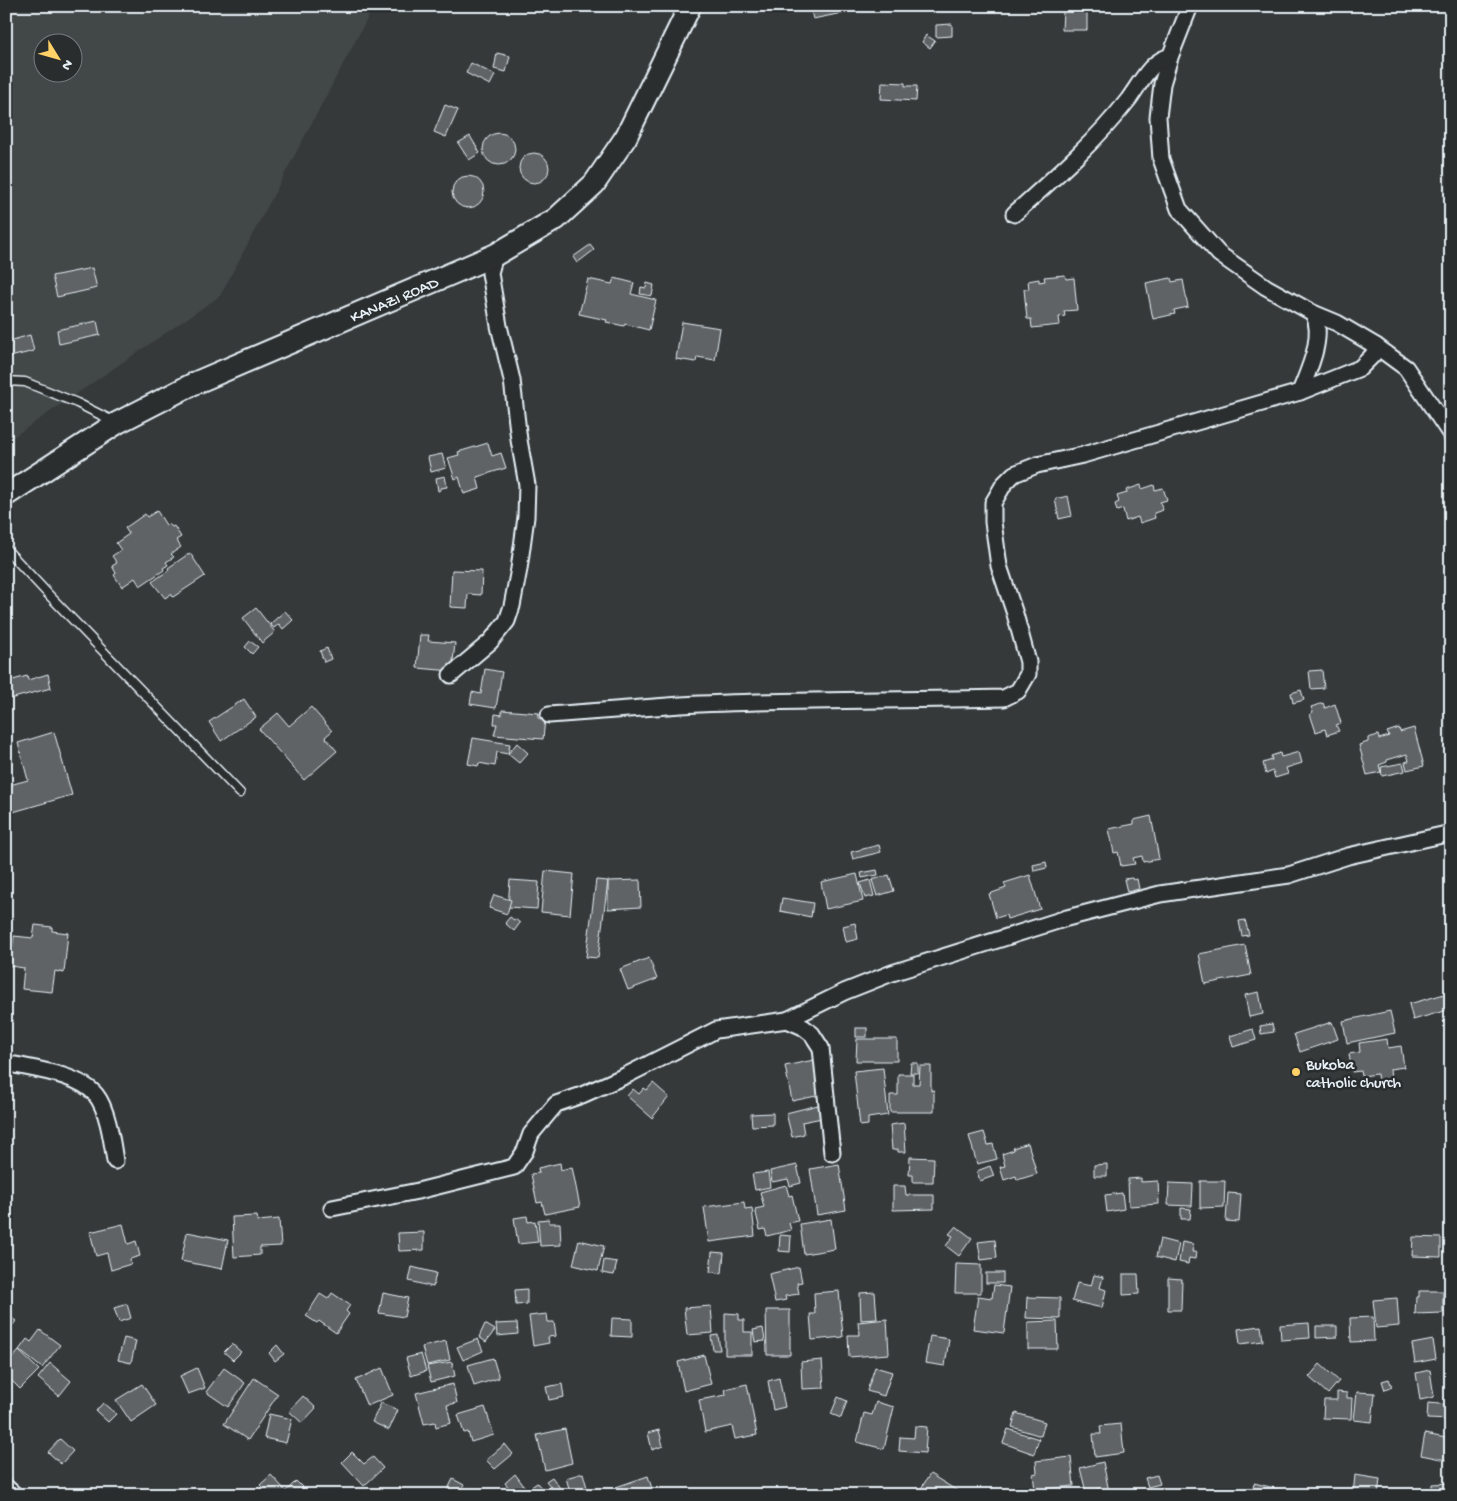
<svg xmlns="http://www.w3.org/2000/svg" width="1457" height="1501" viewBox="0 0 1457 1501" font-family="'Gochi Hand',sans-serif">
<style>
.built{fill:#424647;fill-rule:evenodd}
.building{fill:#5f6365;stroke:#e8f1f8}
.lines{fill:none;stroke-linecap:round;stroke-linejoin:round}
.service-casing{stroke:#e8f1f8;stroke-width:11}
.minor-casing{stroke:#e8f1f8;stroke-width:19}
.secondary-casing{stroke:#e8f1f8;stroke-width:25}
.service{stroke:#2a2d2e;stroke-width:8}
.minor{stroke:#2a2d2e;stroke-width:15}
.secondary{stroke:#2a2d2e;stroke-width:21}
.poi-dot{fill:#ffd166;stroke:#2a2d2e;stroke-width:2}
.labels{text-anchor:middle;stroke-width:5;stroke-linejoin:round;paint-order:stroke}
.street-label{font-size:16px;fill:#e8f1f8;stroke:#2a2d2e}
.poi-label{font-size:16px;fill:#e8f1f8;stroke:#2a2d2e;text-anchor:start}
</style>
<rect width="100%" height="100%" fill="#35393a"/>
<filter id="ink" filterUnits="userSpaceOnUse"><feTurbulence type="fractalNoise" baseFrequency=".02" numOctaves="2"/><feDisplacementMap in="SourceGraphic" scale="10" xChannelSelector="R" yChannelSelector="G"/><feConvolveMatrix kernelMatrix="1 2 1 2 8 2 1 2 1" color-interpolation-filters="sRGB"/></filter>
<g filter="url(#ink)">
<path class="built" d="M6 6H374L220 296 6 442ZM42 42H72V72H42Z"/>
<g class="building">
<polygon points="810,6 866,6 867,8 813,19"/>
<polygon points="1044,6 1087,6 1087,30 1062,30 1063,11 1044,11"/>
<polygon points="952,24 952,36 936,37 936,25"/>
<polygon points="926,35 935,41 930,48 922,42"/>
<polygon points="497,53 510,56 506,72 494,69"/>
<polygon points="471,63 495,75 490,85 466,73"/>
<polygon points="882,82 905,83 905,86 917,86 916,101 881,99"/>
<polygon points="445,105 458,110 446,137 434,132"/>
<circle cx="499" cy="149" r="16"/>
<polygon points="470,136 480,153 469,160 458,143"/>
<circle cx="534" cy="168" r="15"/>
<circle cx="468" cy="192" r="16"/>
<polygon points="590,245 594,250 577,263 573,257"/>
<polygon points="92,268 97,288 57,297 52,276"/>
<polygon points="1065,275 1066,279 1074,278 1077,310 1064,311 1065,316 1059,317 1060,325 1032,328 1031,319 1027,319 1024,289 1029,289 1028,281 1039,279 1039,282 1045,281 1044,277"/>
<polygon points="614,278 634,283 631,294 656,300 649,330 625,324 624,326 606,322 607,320 579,314 588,279 612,284"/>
<polygon points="1171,278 1172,282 1183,280 1188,307 1174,310 1175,314 1153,319 1146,283"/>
<polygon points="647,283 654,285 652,296 640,294 641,287 646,288"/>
<polygon points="97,321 100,335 59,344 57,330"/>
<polygon points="682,322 720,328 715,360 697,357 696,362 676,359"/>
<polygon points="30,335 34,351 6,358 6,342"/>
<polygon points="488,443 492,456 501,453 506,468 477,477 480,489 464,494 459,477 455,479 448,458 459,455 458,452"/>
<polygon points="442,454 446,468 431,472 428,457"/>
<polygon points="445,476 447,487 441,488 441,490 438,491 436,478"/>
<polygon points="1141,485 1142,489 1154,485 1155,490 1163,488 1167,500 1160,502 1163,510 1154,513 1155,518 1140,523 1138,517 1126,521 1123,509 1117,511 1115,504 1119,502 1117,496 1127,493 1126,490"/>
<polygon points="1068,496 1072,516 1059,519 1055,499"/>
<polygon points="157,511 166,525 169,524 172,527 174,526 181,537 176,540 181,547 171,554 174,557 166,562 168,565 163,568 164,570 140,586 135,578 122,587 114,575 116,573 112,566 117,563 112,556 121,550 116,543 129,534 125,528 145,514 147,517"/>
<polygon points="190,553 205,576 173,597 171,594 165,598 152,582 169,570 168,568"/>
<polygon points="452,570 482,571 481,595 468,594 467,608 450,607"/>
<polygon points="256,608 275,632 262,643 243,618"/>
<polygon points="285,611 293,620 283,629 279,624 274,628 270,624"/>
<polygon points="420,635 429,635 428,641 455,643 452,671 417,668"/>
<polygon points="250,641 258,647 252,654 245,647"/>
<polygon points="327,648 331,659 324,662 320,651"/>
<polygon points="485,669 502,672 496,708 470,704 472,692 481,694"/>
<polygon points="1322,670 1324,688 1311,689 1309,671"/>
<polygon points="48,674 51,688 6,700 6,682 27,676 28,680"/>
<polygon points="1301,690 1304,700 1293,703 1291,693"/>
<polygon points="244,699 256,717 221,741 209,722"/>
<polygon points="1323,703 1325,708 1335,704 1341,723 1336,725 1339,731 1327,735 1325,729 1316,732 1310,714 1313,712 1311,707"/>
<polygon points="311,707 332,731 325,737 337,751 304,780 259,729 278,713 289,726"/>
<polygon points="502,710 539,713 538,718 545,719 543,739 494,735 497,724 494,724 495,714 502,715"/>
<polygon points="1399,728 1400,732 1414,728 1424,766 1407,770 1405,762 1409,761 1407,754 1387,760 1387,762 1379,765 1381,772 1367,775 1359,745 1368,742 1368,738 1378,735 1379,739 1389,736 1387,732"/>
<polygon points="54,732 72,795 6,814 6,786 28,780 18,743"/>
<polygon points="473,738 510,744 508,754 497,752 495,766 479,763 478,766 468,764"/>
<polygon points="517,743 528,753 519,763 508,754"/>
<polygon points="1299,752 1302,763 1286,768 1288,774 1275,778 1273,771 1266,774 1263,763 1272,760 1271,756 1280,753 1281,757"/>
<polygon points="1403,763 1405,771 1382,776 1381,767"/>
<polygon points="1151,816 1159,859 1143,862 1142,856 1133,858 1135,864 1121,866 1118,852 1114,853 1109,829 1134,824 1134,820"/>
<polygon points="879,845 881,852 853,859 851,852"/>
<polygon points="1046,862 1047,868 1034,871 1033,865"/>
<polygon points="877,870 878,875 862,878 861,873"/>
<polygon points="545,871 574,874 570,915 541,912"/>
<polygon points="857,874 863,901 826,909 821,882"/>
<polygon points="889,875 894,891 877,896 872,880"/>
<polygon points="1030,875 1040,909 1007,919 1006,915 996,918 989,894 1006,888 1004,883"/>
<polygon points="1132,878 1133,880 1137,879 1139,889 1127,892 1124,879"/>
<polygon points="510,880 539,882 537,909 508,907"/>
<polygon points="596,880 608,881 598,958 586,957"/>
<polygon points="640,880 641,907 608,909 608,881"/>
<polygon points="870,880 874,896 865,898 860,883"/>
<polygon points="494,895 511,900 507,914 489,908"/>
<polygon points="782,898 813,903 811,917 780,911"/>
<polygon points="510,917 514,920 515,919 520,923 514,931 505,923"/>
<polygon points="1245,920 1249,935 1242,936 1239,921"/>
<polygon points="855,923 858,939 846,942 843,926"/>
<polygon points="35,925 52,927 52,931 68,933 64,973 55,971 52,992 22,989 24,968 10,966 14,936 33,938"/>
<polygon points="1245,945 1251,975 1205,984 1199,954"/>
<polygon points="649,958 657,979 628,990 620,969"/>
<polygon points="1259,992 1263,1014 1249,1017 1245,995"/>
<polygon points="1448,993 1451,1009 1413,1020 1409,1004"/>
<polygon points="1390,1011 1395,1033 1347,1043 1343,1021"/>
<polygon points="1332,1022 1338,1039 1300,1052 1294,1034"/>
<polygon points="1272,1024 1274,1032 1261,1034 1260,1026"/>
<rect x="856" y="1028" width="11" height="9"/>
<polygon points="1253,1029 1256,1040 1233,1047 1230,1036"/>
<polygon points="857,1039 897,1039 897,1061 856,1061"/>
<polygon points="1387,1039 1388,1048 1401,1046 1404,1067 1390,1069 1391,1081 1378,1083 1377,1074 1362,1076 1361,1071 1352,1072 1349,1054 1360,1052 1359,1043"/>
<polygon points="814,1060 821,1095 792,1101 785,1066"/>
<polygon points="911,1063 918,1063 918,1073 910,1073"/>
<polygon points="920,1066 931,1066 931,1091 934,1090 934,1112 890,1112 890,1095 898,1095 898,1074 913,1074 913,1084 919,1084"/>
<polygon points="883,1068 888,1115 868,1118 868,1125 860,1126 854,1071"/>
<polygon points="653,1083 669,1097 652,1118 627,1096 633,1089 639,1094 644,1088 647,1090"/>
<polygon points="818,1105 822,1118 802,1122 804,1134 792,1137 786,1113"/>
<polygon points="773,1113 773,1125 752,1126 751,1114"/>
<polygon points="904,1123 906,1152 898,1152 898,1149 892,1150 890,1125"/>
<polygon points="984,1132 988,1145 993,1144 997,1159 977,1164 969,1136"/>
<polygon points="1028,1143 1037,1174 1017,1180 1016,1176 1004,1180 1000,1167 1005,1166 1002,1154 1014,1150 1013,1148"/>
<polygon points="910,1157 934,1158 933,1182 913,1182 913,1175 909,1175"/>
<polygon points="560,1163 561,1170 572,1167 580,1207 545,1214 542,1202 537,1203 531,1174 539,1173 538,1168"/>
<polygon points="839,1164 846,1210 817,1215 810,1169"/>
<polygon points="1107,1164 1107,1176 1094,1176 1094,1165"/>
<polygon points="797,1165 801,1183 790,1186 788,1179 772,1182 770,1171"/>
<polygon points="990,1166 994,1176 980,1181 977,1171"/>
<polygon points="768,1172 770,1187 755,1190 752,1174"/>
<polygon points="1141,1178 1141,1182 1158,1181 1159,1204 1129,1206 1128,1179"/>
<polygon points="1200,1181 1225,1181 1224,1207 1200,1208"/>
<polygon points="1169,1183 1193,1184 1192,1206 1168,1205"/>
<polygon points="786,1185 789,1196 792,1195 798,1221 789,1223 791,1230 767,1236 765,1229 760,1230 755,1209 764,1207 760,1192"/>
<polygon points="893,1186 905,1186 906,1195 934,1195 934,1209 893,1210"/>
<polygon points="1122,1193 1124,1209 1107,1212 1105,1195"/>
<polygon points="1228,1193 1241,1194 1239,1222 1226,1221"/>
<polygon points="744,1202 745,1209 752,1208 755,1236 709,1242 704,1207"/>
<polygon points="1181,1208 1191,1209 1190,1219 1181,1219"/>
<polygon points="257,1216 258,1221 279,1219 281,1246 260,1247 260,1255 234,1257 232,1217"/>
<polygon points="527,1216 528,1222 535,1221 538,1242 518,1244 514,1218"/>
<polygon points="549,1219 549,1223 560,1223 561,1245 540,1246 538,1220"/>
<polygon points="831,1219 835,1249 804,1254 800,1224"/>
<polygon points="123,1224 128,1244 136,1241 140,1256 130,1259 131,1264 111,1270 107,1253 96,1256 90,1232"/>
<polygon points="956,1226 972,1238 959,1256 946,1246 953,1236 949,1234"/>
<polygon points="187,1232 228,1240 222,1269 181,1261"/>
<polygon points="424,1232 424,1250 399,1251 398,1233"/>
<polygon points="780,1235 791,1236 790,1252 779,1251"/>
<polygon points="1413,1237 1441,1238 1441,1257 1412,1256"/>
<polygon points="1160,1239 1179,1244 1175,1262 1156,1257"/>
<polygon points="579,1240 604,1246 598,1271 573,1265"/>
<polygon points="995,1240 997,1258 981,1260 978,1242"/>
<polygon points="1182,1242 1193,1244 1192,1252 1196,1252 1195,1259 1189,1258 1188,1264 1179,1262"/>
<polygon points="712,1252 724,1253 722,1273 710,1272"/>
<polygon points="604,1260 617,1262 614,1275 602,1273"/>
<polygon points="956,1264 981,1265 981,1293 955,1293"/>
<polygon points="412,1267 436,1273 433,1287 409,1281"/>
<polygon points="799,1267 802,1282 797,1283 799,1294 785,1296 786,1300 775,1302 769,1274"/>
<rect x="986" y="1273" width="17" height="10"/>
<polygon points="1123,1274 1138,1274 1139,1294 1123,1295"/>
<polygon points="1094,1275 1103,1277 1100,1288 1106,1290 1102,1308 1072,1301 1077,1283 1091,1286"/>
<polygon points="1168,1278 1182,1279 1181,1310 1168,1310"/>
<polygon points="994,1285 1010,1287 1004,1333 973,1329 978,1296 992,1298"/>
<polygon points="527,1289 527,1304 516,1305 515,1290"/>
<polygon points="839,1291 843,1337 812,1340 810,1314 815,1314 814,1293"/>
<polygon points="1419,1291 1443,1291 1443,1313 1415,1314 1416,1297 1419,1297"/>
<polygon points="875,1292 877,1319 861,1320 860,1293"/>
<polygon points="332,1293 350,1305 346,1311 349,1314 336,1333 319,1321 317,1323 306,1316 320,1294 328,1299"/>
<polygon points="383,1293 408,1298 404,1317 379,1313"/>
<polygon points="1027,1297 1060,1298 1060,1319 1026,1318"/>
<polygon points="1397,1298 1399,1326 1376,1328 1373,1300"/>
<polygon points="127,1304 131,1318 119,1322 114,1308"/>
<polygon points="711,1306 713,1333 687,1335 684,1308"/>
<polygon points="766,1310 790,1310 790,1355 767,1355"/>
<polygon points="725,1313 739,1314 739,1320 744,1320 744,1332 752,1332 752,1355 725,1355"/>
<polygon points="6,1314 16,1321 6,1334"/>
<polygon points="547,1314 548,1322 554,1322 556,1336 548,1337 549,1343 533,1346 529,1316"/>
<polygon points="1373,1317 1374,1341 1351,1342 1350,1318"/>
<polygon points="612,1318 632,1319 632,1337 611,1336"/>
<polygon points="887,1319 889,1354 849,1357 848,1335 859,1335 858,1322"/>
<polygon points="1057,1321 1058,1349 1028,1349 1028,1322"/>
<polygon points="517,1323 518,1334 497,1336 496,1324"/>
<polygon points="1309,1323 1310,1338 1281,1340 1280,1325"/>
<polygon points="485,1324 495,1330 486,1342 479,1337"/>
<polygon points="1261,1326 1263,1341 1240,1344 1238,1329"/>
<polygon points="1316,1326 1337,1326 1337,1337 1316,1338"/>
<polygon points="763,1328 765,1341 755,1342 753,1330"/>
<polygon points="40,1330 60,1345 42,1368 19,1350 27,1339 31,1342"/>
<polygon points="718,1335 720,1350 713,1350 711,1336"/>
<polygon points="930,1336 949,1339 945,1366 925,1363"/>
<polygon points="124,1338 136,1341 131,1363 118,1360"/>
<polygon points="478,1339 483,1351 463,1360 457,1347"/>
<polygon points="1433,1340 1436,1359 1415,1363 1412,1344"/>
<polygon points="446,1341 450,1360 427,1365 422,1347"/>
<polygon points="232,1344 241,1352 233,1360 224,1352"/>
<polygon points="277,1345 284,1354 275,1361 269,1353"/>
<polygon points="19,1351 39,1370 20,1389 6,1375 6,1365"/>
<polygon points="421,1354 426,1371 411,1376 406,1358"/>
<polygon points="704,1355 711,1384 684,1391 678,1362"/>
<polygon points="493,1358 499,1378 474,1386 468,1365"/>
<polygon points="822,1360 824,1388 802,1389 801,1362"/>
<polygon points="452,1362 455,1376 431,1382 427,1366"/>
<polygon points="50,1363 71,1381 59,1396 38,1378"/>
<polygon points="1320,1364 1339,1381 1328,1394 1309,1377"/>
<polygon points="875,1367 892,1372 884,1396 867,1391"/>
<polygon points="197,1368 205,1388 188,1394 180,1376"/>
<polygon points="224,1368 245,1383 228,1407 206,1392"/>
<polygon points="382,1368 393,1395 367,1406 356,1380"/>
<polygon points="1430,1370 1434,1397 1420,1400 1416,1373"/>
<polygon points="254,1378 278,1394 248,1440 224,1424"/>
<polygon points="779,1378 785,1407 773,1410 768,1381"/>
<polygon points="1389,1379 1392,1387 1385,1390 1382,1381"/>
<polygon points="142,1384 156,1405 131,1422 116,1400"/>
<polygon points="453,1384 457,1403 447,1405 451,1423 436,1427 435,1422 424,1424 416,1393"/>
<polygon points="562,1384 564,1397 549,1400 546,1387"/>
<polygon points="747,1384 757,1435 735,1439 732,1426 705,1432 699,1400 726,1395 725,1389"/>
<polygon points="1337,1392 1347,1393 1347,1398 1352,1398 1351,1419 1323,1418 1324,1400 1337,1400"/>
<polygon points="1357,1392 1375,1393 1372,1422 1354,1420"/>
<polygon points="303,1396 316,1408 302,1423 289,1411"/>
<polygon points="838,1397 847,1401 841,1418 831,1414"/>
<polygon points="876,1402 894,1407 884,1449 857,1442 864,1413 872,1415"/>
<polygon points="103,1403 116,1414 108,1422 96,1411"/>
<polygon points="381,1403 398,1410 389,1430 372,1422"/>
<polygon points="1428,1403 1451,1405 1451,1420 1427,1419"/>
<polygon points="485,1407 494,1435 471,1442 468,1432 464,1433 458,1415"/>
<polygon points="1016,1413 1045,1422 1041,1436 1012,1427"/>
<polygon points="269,1414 292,1419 286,1443 264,1438"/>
<polygon points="1121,1424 1124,1453 1095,1457 1093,1434 1101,1434 1100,1426"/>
<polygon points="915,1426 927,1427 925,1453 899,1451 900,1437 914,1438"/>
<polygon points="565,1429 572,1463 545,1470 537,1435"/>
<polygon points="1008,1429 1039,1439 1034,1454 1003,1443"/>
<polygon points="659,1430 663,1446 652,1450 648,1433"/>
<polygon points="1425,1434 1451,1439 1451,1461 1421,1455"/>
<polygon points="60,1439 73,1451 61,1464 48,1452"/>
<polygon points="505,1444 513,1454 495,1469 486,1460"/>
<polygon points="352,1452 364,1464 373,1457 383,1468 364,1486 342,1462"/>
<polygon points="1071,1457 1074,1486 1035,1490 1033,1474 1037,1473 1036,1461"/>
<polygon points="1103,1462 1109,1492 1102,1494 1100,1488 1086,1492 1080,1468"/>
<polygon points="583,1473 589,1495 571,1495 566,1478"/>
<polygon points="515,1474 527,1490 537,1483 544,1491 551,1487 546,1481 552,1477 565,1495 514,1495 505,1483"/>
<polygon points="930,1474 959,1492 957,1495 917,1495"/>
<polygon points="271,1475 286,1491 296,1481 309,1494 269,1495 260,1485"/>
<polygon points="1157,1475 1160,1484 1148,1487 1145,1478"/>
<polygon points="1355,1475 1380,1479 1378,1495 1353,1495"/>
<polygon points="648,1476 654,1495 618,1495 616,1487"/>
<polygon points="453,1479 464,1485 459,1495 445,1495"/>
<polygon points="1254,1483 1294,1493 1294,1495 1251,1495"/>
<polygon points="1451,1483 1451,1495 1432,1495 1432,1484"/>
</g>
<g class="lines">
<defs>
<g id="service">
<polyline points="6,381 25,382 77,403 113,421"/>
<polyline points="6,549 48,594 240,793"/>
</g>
<g id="minor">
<polyline points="1190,6 1170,57 1162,84 1158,117 1161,159 1179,209 1219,254 1266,287 1313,313 1337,323 1376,346 1406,368 1451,435"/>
<path d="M1014 214C1054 178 1095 142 1128 100 1138 87 1152 58 1170 57"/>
<path d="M1300 392C1309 369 1325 336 1313 313"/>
<polyline points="451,675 490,642 507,621 512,606 519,569 526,517 527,485 519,440 512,380 499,326 490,273 495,255"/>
<path d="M549 715C593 712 637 708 681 705 789 699 897 701 1004 698L1018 691 1028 674V662L1015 614 999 566 993 522V503L1004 484 1014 474 1037 465 1083 455 1300 392 1360 368 1373 355 1376 346"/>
<polyline points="787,1020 844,992 892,973 1067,918 1160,894 1289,875 1348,856 1451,833"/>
<path d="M6 1063C32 1069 79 1074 96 1095 108 1110 112 1142 115 1161"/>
<polyline points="332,1208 418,1191 514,1167 525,1151 531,1134 556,1104 582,1095 627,1075 716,1030 787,1020 803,1027 812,1034 821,1048 832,1153"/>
<polyline points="6,1487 15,1495"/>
</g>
<g id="secondary">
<path id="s1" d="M6 495 117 423 195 383 495 255 556 219 594 184 626 137 690 6"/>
</g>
</defs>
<use href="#service" class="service-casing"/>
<use href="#minor" class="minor-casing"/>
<use href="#secondary" class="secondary-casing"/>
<use href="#service" class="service"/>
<use href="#minor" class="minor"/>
<use href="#secondary" class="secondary"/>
</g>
</g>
<circle class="poi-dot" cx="1296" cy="1072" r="5"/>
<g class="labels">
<g class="street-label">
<text dy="6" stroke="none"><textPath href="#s1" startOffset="436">KANAZI ROAD</textPath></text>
</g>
<g class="poi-label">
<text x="1306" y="1069">Bukoba<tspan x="1306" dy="18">catholic church</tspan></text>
</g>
</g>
<rect width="1457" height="1501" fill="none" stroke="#2a2d2e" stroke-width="25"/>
<rect x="12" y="12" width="1432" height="1476" fill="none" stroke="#e8f1f8" stroke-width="2" filter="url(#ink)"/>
<g transform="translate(58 58) rotate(127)"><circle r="24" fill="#2a2d2e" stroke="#767b7f"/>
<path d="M0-4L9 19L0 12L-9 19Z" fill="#ffd166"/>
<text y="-8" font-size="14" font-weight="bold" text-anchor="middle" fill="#e8f1f8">N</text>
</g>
</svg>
